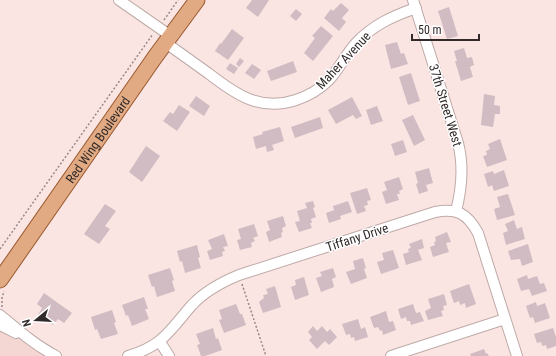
<svg xmlns="http://www.w3.org/2000/svg" width="556" height="356" viewBox="0 0 556 356" font-family="'Roboto Condensed',sans-serif">
<style>
.built{fill:#f4d6d3}
.building{fill:#d0bcc2}
.lines{fill:none;stroke-linecap:round;stroke-linejoin:round}
.street-casing{stroke:#beaaa8;stroke-width:12}
.primary-casing{stroke:#98582e;stroke-width:17}
.path{stroke:#978987;stroke-width:1.5;stroke-dasharray:2 2;stroke-linecap:butt}
.street{stroke:#fff;stroke-width:10}
.primary{stroke:#e2aa83;stroke-width:15}
.labels{text-anchor:middle;stroke-width:3;stroke-linejoin:round;paint-order:stroke}
.street-label{font-size:13px;fill:#312a29;stroke:#fff}
</style>
<rect width="100%" height="100%" fill="#fbe5e3"/>
<polygon class="built" points="0,320 56,356 0,356"/>
<g class="building">
<polygon points="252,0 269,0 258,17 246,8"/>
<polygon points="341,3 349,10 342,18 346,22 339,31 324,18 331,9 333,11"/>
<polygon points="449,7 458,36 447,39 438,11"/>
<polygon points="296,9 302,14 296,21 290,16"/>
<polygon points="321,26 333,36 313,61 304,53 315,38 312,36"/>
<polygon points="232,29 244,38 228,60 215,51 220,43 221,44"/>
<polygon points="397,42 401,54 404,53 408,64 391,69 385,45"/>
<polygon points="464,48 467,58 472,57 474,65 470,67 473,77 461,81 455,61 457,61 454,51"/>
<polygon points="240,58 244,61 239,67 236,64"/>
<polygon points="293,61 297,72 271,81 267,71"/>
<polygon points="230,63 238,68 234,74 226,69"/>
<polygon points="252,64 261,70 254,79 245,73"/>
<polygon points="411,73 420,101 408,105 399,77"/>
<polygon points="484,94 495,96 494,105 500,106 500,114 495,114 493,127 481,125"/>
<polygon points="196,96 210,106 204,116 189,106"/>
<polygon points="352,97 362,116 356,119 353,115 336,124 328,110"/>
<polygon points="179,105 190,112 177,131 163,121 170,112 173,114"/>
<polygon points="377,106 383,121 371,125 366,110"/>
<polygon points="413,115 425,140 414,146 402,120"/>
<polygon points="320,117 323,128 295,138 291,127"/>
<polygon points="280,127 284,141 272,145 274,150 267,152 266,146 256,149 253,137 263,134 262,132"/>
<polygon points="500,139 507,160 487,167 483,156 487,155 486,151 490,149 488,144"/>
<polygon points="403,140 407,152 395,156 391,144"/>
<polygon points="146,146 160,156 142,182 129,172"/>
<polygon points="429,168 433,183 426,185 428,191 419,194 416,184 418,183 415,172"/>
<polygon points="504,170 509,186 494,191 492,185 488,187 484,174 493,171 494,174"/>
<polygon points="399,177 403,189 399,191 400,194 397,194 399,200 386,204 382,192 387,190 384,182"/>
<polygon points="367,188 371,200 367,201 368,205 364,206 366,211 357,214 350,193"/>
<polygon points="508,194 515,215 497,220 494,209 500,207 497,197"/>
<polygon points="313,201 315,207 313,208 316,217 311,219 312,223 310,223 312,228 299,232 295,222 300,221 297,211 307,208 305,203"/>
<polygon points="348,201 352,212 340,216 341,219 329,223 326,213 334,210 333,206"/>
<polygon points="105,204 116,211 105,226 110,229 99,244 84,234"/>
<polygon points="283,216 286,226 282,228 283,232 281,233 282,237 269,242 266,232 270,230 267,221"/>
<polygon points="514,220 517,229 522,227 525,239 506,245 503,233 508,231 505,224"/>
<polygon points="254,224 258,236 253,238 255,241 251,243 252,247 240,250 237,240 241,239 238,229"/>
<polygon points="447,232 451,242 446,243 449,252 433,257 430,247 435,245 434,242 436,241 435,237"/>
<polygon points="224,234 228,246 223,247 225,251 222,252 223,256 210,260 207,251 212,249 208,240"/>
<polygon points="422,239 424,248 418,250 422,260 406,265 403,254 409,252 408,249 411,248 409,244"/>
<polygon points="528,244 533,262 522,266 520,259 511,260 508,251"/>
<polygon points="197,245 200,257 198,258 201,268 185,273 182,261 180,262 177,251"/>
<polygon points="393,250 399,268 381,274 377,262 384,260 382,253"/>
<polygon points="363,258 366,268 364,269 367,278 351,284 346,272 355,269 353,261"/>
<polygon points="170,268 174,280 172,281 175,291 157,297 154,286 152,287 148,275"/>
<polygon points="333,268 336,277 332,279 334,287 321,292 316,278 322,276 320,272"/>
<polygon points="527,275 528,279 537,276 540,284 544,283 547,291 532,296 529,289 521,291 517,279"/>
<polygon points="304,277 309,295 295,300 291,287 296,285 295,280"/>
<polygon points="469,284 476,304 466,308 465,303 460,305 459,301 454,303 450,291"/>
<polygon points="275,286 281,307 263,313 259,302 264,298 263,295 268,294 266,289"/>
<polygon points="44,293 72,313 64,323 58,319 53,325 38,315 42,308 37,304"/>
<polygon points="444,294 447,305 443,306 444,310 441,311 443,316 428,320 425,311 431,308 428,299"/>
<polygon points="144,297 148,309 145,309 149,319 132,326 128,315 126,316 122,305"/>
<polygon points="536,302 537,306 545,303 550,318 535,323 533,317 530,318 526,306"/>
<polygon points="236,304 240,314 242,314 246,325 224,333 219,320 222,319 219,310"/>
<polygon points="413,304 416,313 420,312 424,321 411,325 410,321 407,321 406,317 401,319 398,309"/>
<polygon points="112,310 116,322 114,323 118,334 101,339 97,329 95,330 91,317"/>
<polygon points="386,311 389,322 393,321 396,330 383,335 382,330 380,331 378,327 374,328 370,317"/>
<polygon points="358,319 361,329 365,327 368,337 355,341 354,337 351,338 350,334 346,335 342,324"/>
<polygon points="313,326 317,331 322,326 327,332 330,329 337,337 329,345 325,341 317,349 309,340 312,337 308,332"/>
<polygon points="213,328 216,339 218,338 222,350 205,356 201,356 197,345 200,344 196,334"/>
<polygon points="553,328 556,337 556,346 547,349 546,345 542,346 541,342 537,343 534,334"/>
<polygon points="484,349 486,354 487,353 489,356 471,356 470,354"/>
</g>
<g class="lines">
<defs>
<g id="street">
<polyline points="119,0 165,32"/>
<path d="M413 0 458 143C464 166 462 188 456 211"/>
<path d="M166 43C180 53 194 63 208 73 235 94 260 112 296 100 308 96 320 89 329 80 339 69 346 54 356 43 373 25 393 16 416 8"/>
<path d="M0 315C18 330 35 345 56 356"/>
<polyline points="0,325 16,333"/>
<polyline points="160,342 169,356"/>
<path d="M128 356C163 346 170 330 192 305 205 291 222 282 239 275L435 212C457 208 467 213 478 233L517 356"/>
<polyline points="391,356 505,319"/>
</g>
<g id="primary">
<path id="s1" d="M0 280 155 57 197 0"/>
</g>
</defs>
<use href="#street" class="street-casing"/>
<use href="#primary" class="primary-casing"/>
<g class="path">
<polyline points="164,20 178,0"/>
<polyline points="0,249 153,34"/>
<polyline points="242,284 266,356"/>
<polyline points="2,307 2,298 4,291"/>
</g>
<use href="#street" class="street"/>
<use href="#primary" class="primary"/>
</g>
<g class="labels">
<g class="street-label">
<text transform="translate(343 60) rotate(-47)" y="5">Maher Avenue</text>
<text transform="translate(446 105) rotate(73)" y="5">37th Street West</text>
<text dy="5" stroke="none"><textPath href="#s1" startOffset="171">Red Wing Boulevard</textPath></text>
<text transform="translate(357 237) rotate(-18)" y="5">Tiffany Drive</text>
</g>
</g>
<g transform="translate(36 320) rotate(252)" stroke="#ffffff" stroke-width="3" paint-order="stroke">
<path d="M0-3L7 15L0 10L-7 15Z" fill="#312a29"/>
<text y="-6" font-size="11" font-weight="bold" text-anchor="middle" fill="#312a29">N</text>
</g>
<path d="M412 34v6h67v-6" fill="none" stroke="#312a29" stroke-width="2"/>
<text x="418" y="34" font-size="12" fill="#312a29" stroke="#ffffff" stroke-width="3" paint-order="stroke">50 m</text>
</svg>
